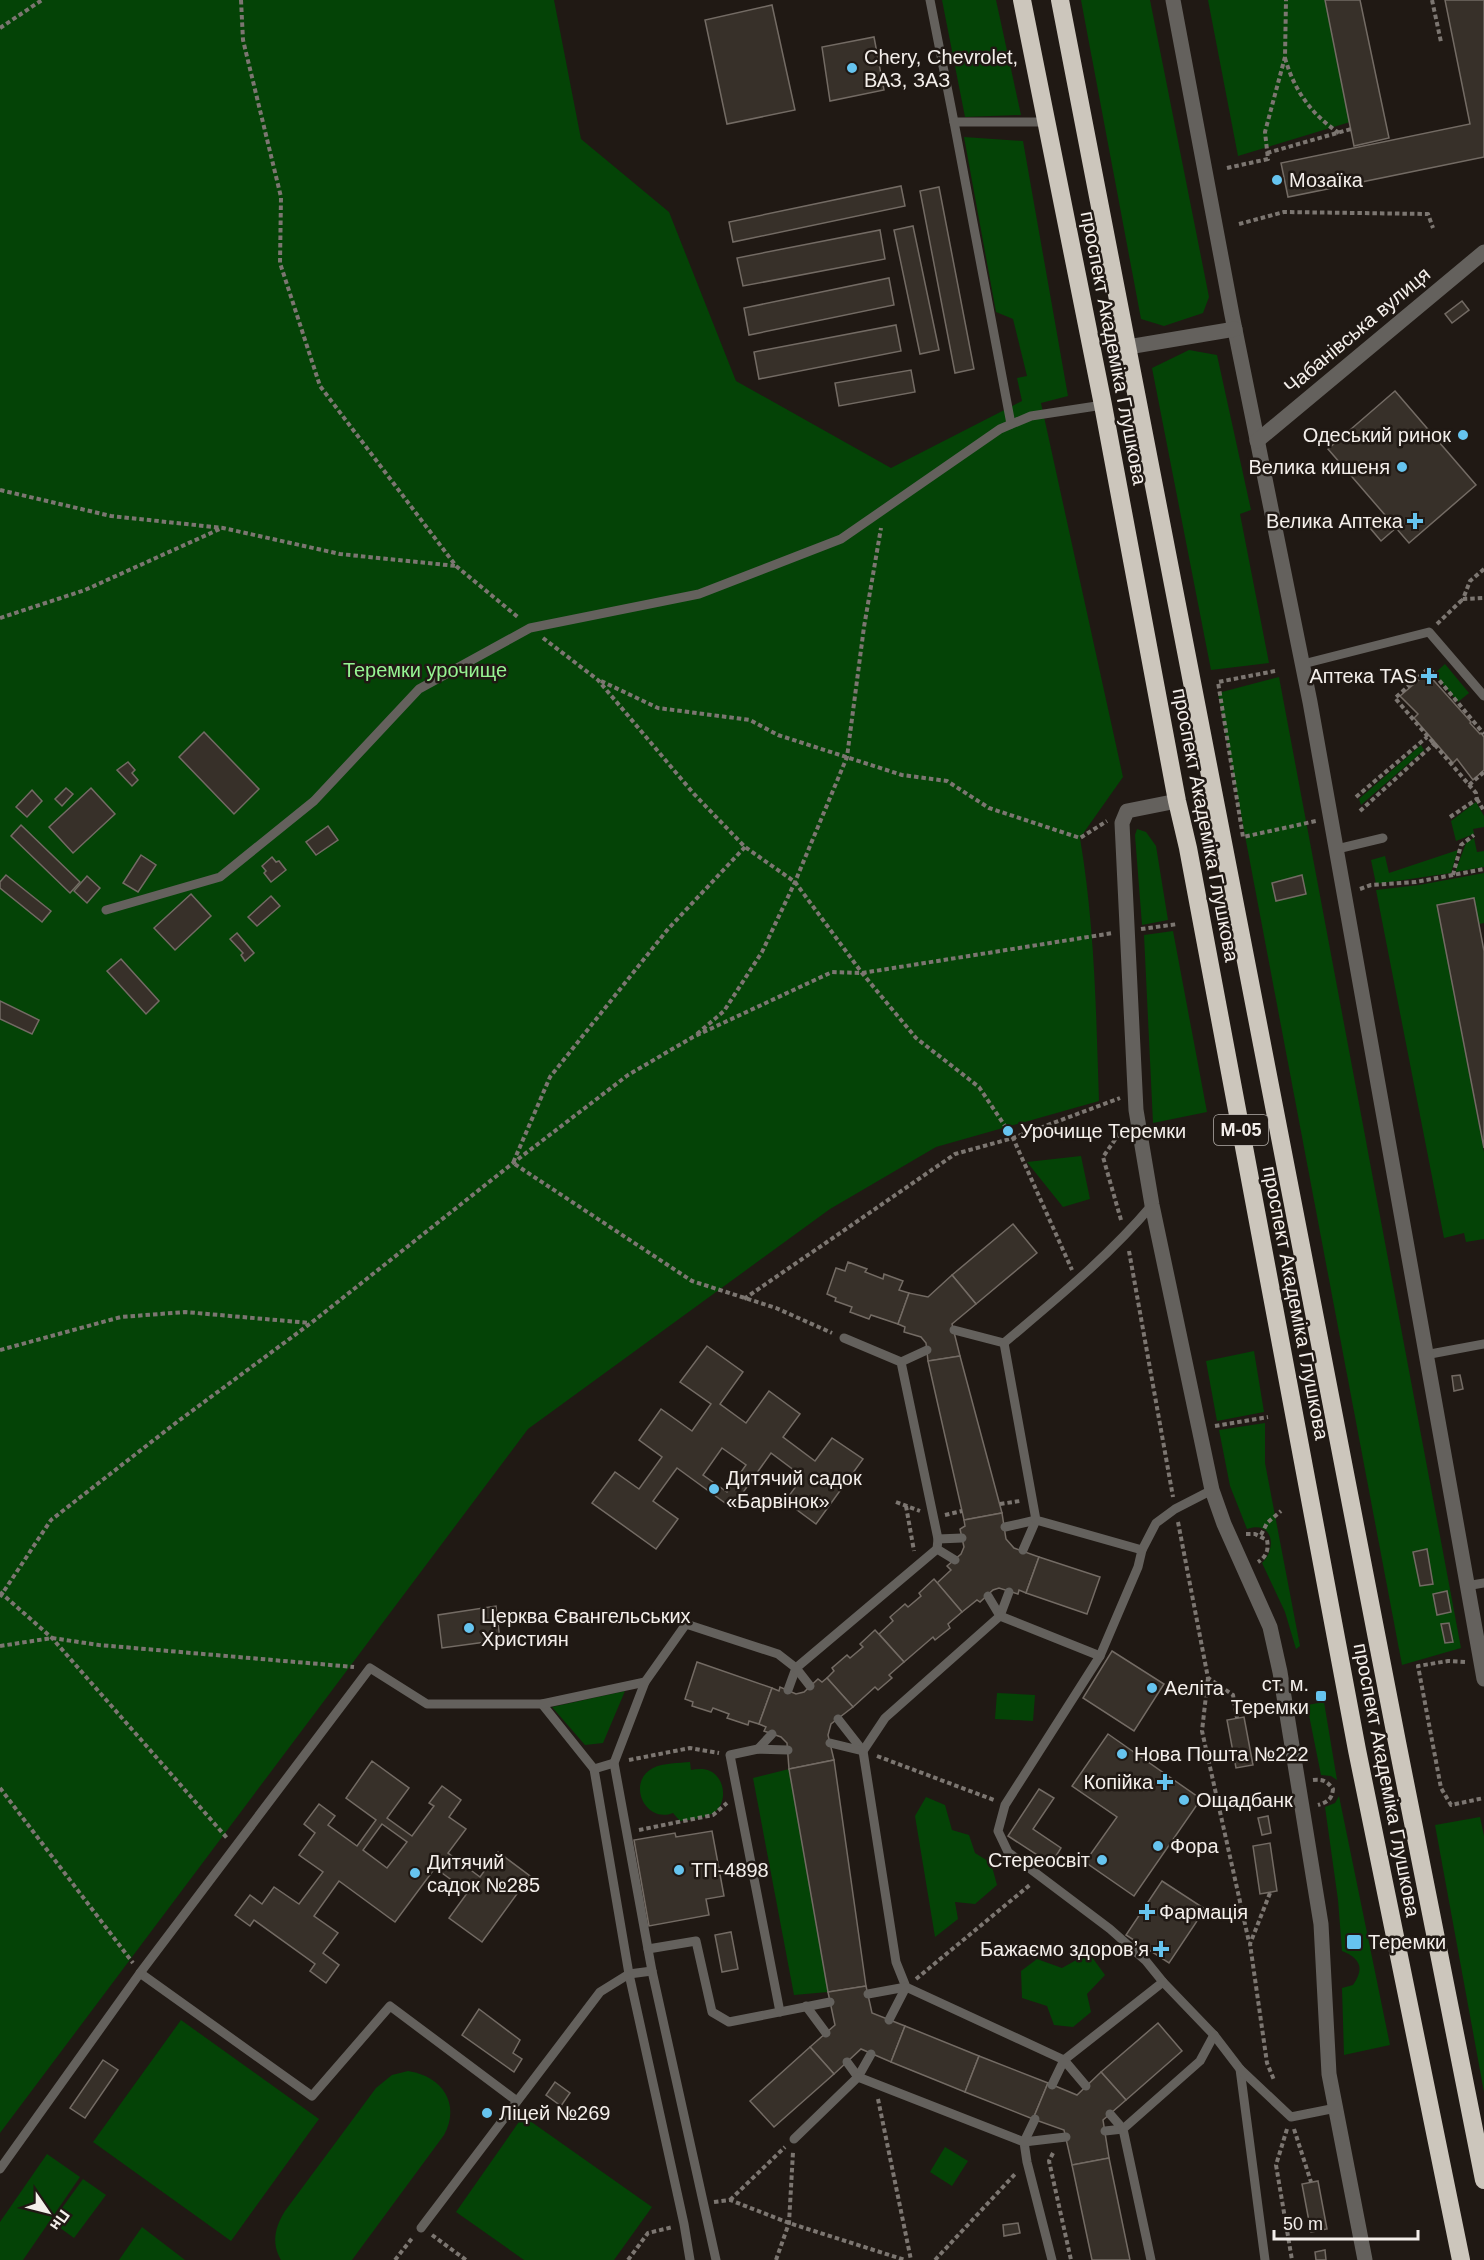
<svg xmlns="http://www.w3.org/2000/svg" width="1484" height="2260" viewBox="0 0 1484 2260" font-family="Helvetica,sans-serif">
<style>
.green{fill:#044306}
.building{fill:#373029;stroke:#736b64;stroke-width:1.5;fill-rule:evenodd}
.lines{fill:none;stroke-linecap:round;stroke-linejoin:round}
.path{stroke:#7c7671;stroke-width:4;stroke-dasharray:4.5 3;stroke-linecap:butt}
.lane{stroke:#64615d;stroke-width:9}
.street{stroke:#64615d;stroke-width:15}
.highway{stroke:#ccc6bc;stroke-width:18}
.poi-dot{fill:#66c4ef;stroke:#201914;stroke-width:2}
.labels{text-anchor:middle;stroke-width:5;stroke-linejoin:round;paint-order:stroke}
.shield{fill:#201914;stroke:#b4afaa;stroke-width:1.5}
.shield-label{font-size:18px;font-weight:bold;fill:#f4efeb}
.poi-label{font-size:20px;fill:#f4efeb;stroke:#201914;text-anchor:start}
.street-label{font-size:20px;fill:#f4efeb;stroke:#201914}
.park-label{font-size:20px;fill:#96f492;stroke:#201914}
</style>
<rect width="100%" height="100%" fill="#201914"/>
<g class="green">
<path d="M0 0H554L581 139 669 212 736 381 891 468 1022 401 1017 378 1027 376 1013 319 996 312 964 137 1023 141 1068 396 1041 403 1123 777 1080 838C1095 927 1096 1012 1099 1101L936 1147 830 1209 528 1429 0 2133Z"/>
<polygon points="942,0 996,0 1021,115 965,117"/>
<polygon points="1081,0 1150,0 1209,297 1203,313 1164,326 1141,319"/>
<polygon points="1208,0 1325,0 1350,122 1238,156"/>
<polygon points="1189,350 1217,355 1251,510 1240,514 1269,663 1211,670 1152,368"/>
<polygon points="1445,664 1469,693 1458,702 1434,674"/>
<polygon points="1279,677 1461,1648 1402,1665 1218,693"/>
<polygon points="1421,745 1424,750 1361,805 1359,799"/>
<polygon points="1476,802 1484,816 1484,827 1473,829 1474,834 1456,841 1451,821"/>
<polygon points="1137,829 1146,832 1156,846 1168,920 1142,925 1135,835"/>
<polygon points="1474,838 1477,852 1484,851 1484,867 1455,872 1466,843"/>
<polygon points="1458,850 1451,873 1376,884 1371,860 1385,856 1389,873"/>
<polygon points="1484,873 1484,923 1479,924 1474,898 1437,905 1484,1152 1484,1239 1466,1242 1464,1233 1444,1238 1376,890 1419,885"/>
<polygon points="1173,931 1207,1112 1153,1123 1144,935"/>
<polygon points="1081,1156 1090,1199 1063,1207 1027,1162"/>
<polygon points="1254,1351 1264,1412 1217,1421 1206,1361"/>
<path d="M1265 1423V1463L1300 1646 1296 1649 1285 1612 1262 1563C1278 1547 1272 1520 1247 1529L1230 1486 1219 1430Z"/>
<polygon points="625,1691 603,1743 585,1745 552,1707"/>
<polygon points="997,1693 1035,1695 1033,1721 995,1719"/>
<polygon points="1324,1702 1337,1780 1331,1776 1321,1775 1307,1705"/>
<path d="M690 1762 691 1770C697 1769 704 1768 710 1771 724 1777 728 1800 716 1811 707 1818 691 1820 680 1821L673 1813C645 1824 626 1782 653 1768 663 1763 679 1763 690 1762Z"/>
<polygon points="789,1769 828,1992 794,1995 753,1778"/>
<path d="M1339 1796 1390 2045 1344 2055 1342 1988 1353 1985C1365 1968 1360 1958 1342 1951L1338 1900 1325 1807 1335 1803Z"/>
<polygon points="926,1797 945,1805 952,1830 969,1835 975,1853 991,1863 997,1885 975,1904 955,1902 958,1919 935,1937 915,1816"/>
<polygon points="1480,1817 1484,1836 1484,2092 1435,1825"/>
<polygon points="1089,1953 1105,1975 1087,1994 1091,2012 1073,2027 1054,2025 1047,2006 1022,1998 1021,1971 1037,1959 1062,1968"/>
<polygon points="181,2020 319,2119 231,2241 93,2142"/>
<path d="M408 2071C442 2076 461 2104 444 2135L352 2260H281C271 2243 275 2227 285 2211L376 2088 392 2075Z"/>
<polygon points="523,2116 652,2207 614,2260 524,2260 456,2212"/>
<polygon points="945,2147 968,2161 952,2186 930,2172"/>
<polygon points="47,2154 80,2177 23,2260 0,2260 0,2222"/>
<polygon points="83,2179 106,2195 74,2238 52,2222"/>
<polygon points="142,2227 185,2260 119,2260"/>
</g>
<g class="building">
<polygon points="1325,0 1360,0 1389,138 1354,146"/>
<polygon points="1445,0 1484,0 1484,157 1288,197 1281,163 1470,124"/>
<polygon points="772,5 795,110 727,124 705,20"/>
<polygon points="874,37 884,90 830,101 822,47"/>
<polygon points="901,186 905,206 733,242 729,222"/>
<polygon points="939,187 974,369 955,373 920,191"/>
<polygon points="913,226 939,350 920,354 894,230"/>
<polygon points="880,230 885,259 743,286 737,258"/>
<polygon points="889,278 894,305 749,335 744,308"/>
<polygon points="1462,301 1469,310 1452,323 1445,314"/>
<polygon points="896,325 901,351 759,379 754,352"/>
<polygon points="911,370 915,392 839,406 835,383"/>
<polygon points="1395,391 1476,485 1409,543 1396,528 1381,541 1370,528 1385,515 1328,449"/>
<polygon points="1427,673 1471,722 1470,723 1480,734 1481,733 1484,737 1484,770 1473,780 1457,759 1453,763 1414,718 1418,714 1400,696"/>
<polygon points="204,732 259,789 234,814 179,757"/>
<polygon points="128,762 135,770 132,773 138,780 132,786 117,770"/>
<polygon points="66,788 73,794 62,806 55,799"/>
<polygon points="91,788 115,814 73,853 49,827"/>
<polygon points="32,790 42,801 27,817 16,807"/>
<polygon points="21,825 80,882 70,893 11,836"/>
<polygon points="328,826 338,840 316,855 306,842"/>
<polygon points="141,855 156,865 138,892 123,883"/>
<polygon points="272,857 276,862 279,861 286,870 271,882 264,873 266,871 262,866"/>
<polygon points="6,875 51,911 42,922 0,888 0,882"/>
<polygon points="1302,875 1306,894 1276,901 1272,883"/>
<polygon points="87,876 100,888 87,903 74,891"/>
<polygon points="191,894 211,916 175,950 154,928"/>
<polygon points="271,896 280,906 257,926 248,917"/>
<polygon points="1474,898 1484,951 1484,1148 1437,905"/>
<polygon points="237,933 254,953 245,961 241,955 243,953 230,939"/>
<polygon points="121,959 159,1001 146,1014 107,971"/>
<polygon points="0,1001 39,1020 32,1034 0,1019"/>
<polygon points="1013,1224 1037,1253 976,1304 952,1275"/>
<polygon points="848,1262 867,1269 865,1272 883,1279 884,1274 903,1281 899,1290 909,1293 898,1324 871,1315 869,1319 850,1312 852,1307 835,1301 836,1298 827,1294 836,1268 845,1271"/>
<polygon points="952,1275 976,1304 952,1324 960,1356 928,1361 926,1343 921,1337 904,1332 905,1327 898,1324 909,1293 928,1297"/>
<path d="M707 1346 743 1372 720 1404 746 1423 769 1391 800 1414 783 1437 815 1461 832 1438 863 1459 816 1524 785 1501 803 1477 771 1453 732 1508 677 1468 653 1501 678 1519 656 1549 592 1503 615 1472 639 1489 662 1457 639 1440 661 1409 692 1431 711 1404 680 1382ZM722 1448 746 1465 727 1492 703 1475Z"/>
<polygon points="960,1356 1002,1513 964,1520 928,1361"/>
<polygon points="1460,1375 1463,1389 1454,1391 1452,1376"/>
<polygon points="1002,1513 1006,1539 1014,1548 1039,1557 1026,1593 1019,1590 1018,1594 999,1588 993,1590 980,1602 977,1600 962,1612 937,1583 951,1570 947,1566 961,1554 964,1547 960,1529 965,1526 964,1520"/>
<polygon points="1427,1549 1433,1584 1420,1586 1413,1552"/>
<polygon points="1039,1557 1100,1577 1087,1614 1026,1593"/>
<polygon points="934,1579 962,1612 948,1624 950,1628 935,1640 933,1637 904,1662 879,1634 893,1621 890,1617 905,1604 908,1607 921,1596 919,1593"/>
<polygon points="1447,1591 1451,1612 1437,1615 1433,1594"/>
<polygon points="496,1606 500,1640 442,1648 438,1615"/>
<polygon points="1449,1623 1453,1642 1445,1643 1441,1624"/>
<polygon points="875,1630 904,1662 889,1675 892,1678 878,1690 875,1687 853,1707 827,1678 834,1671 832,1668 847,1655 850,1658 863,1647 860,1644"/>
<polygon points="1112,1651 1164,1684 1134,1731 1083,1698"/>
<polygon points="697,1662 772,1688 759,1724 749,1721 748,1725 727,1718 729,1714 713,1708 711,1712 692,1706 693,1702 685,1699"/>
<polygon points="827,1678 853,1707 831,1724 828,1735 834,1760 789,1769 787,1743 781,1737 764,1731 766,1727 759,1724 772,1688 779,1691 780,1687 796,1694 804,1692 818,1679 822,1682"/>
<polygon points="1244,1717 1253,1765 1236,1768 1227,1720"/>
<polygon points="1108,1734 1201,1799 1134,1896 1085,1862 1117,1817 1072,1786"/>
<polygon points="834,1760 866,1986 828,1992 789,1769"/>
<path d="M372 1761 409 1788 387 1818 412 1836 434 1806 429 1803 442 1786 461 1800 449 1817 466 1829 448 1853 480 1877 498 1852 530 1876 482 1942 449 1918 468 1892 435 1868 395 1922 339 1881 314 1916 338 1933 323 1953 339 1965 326 1983 310 1971 315 1964 254 1920 250 1926 235 1915 250 1895 262 1904 274 1887 299 1904 323 1872 299 1855 315 1833 304 1824 319 1804 335 1816 328 1825 357 1846 376 1820 346 1798ZM382 1824 407 1842 387 1868 363 1850Z"/>
<polygon points="1039,1789 1054,1798 1033,1829 1061,1848 1051,1864 1008,1836"/>
<polygon points="1268,1816 1271,1833 1262,1835 1258,1818"/>
<polygon points="712,1831 724,1896 706,1899 709,1915 649,1926 634,1840 675,1833 676,1837"/>
<polygon points="1270,1843 1277,1891 1260,1894 1253,1846"/>
<polygon points="1162,1881 1205,1909 1169,1963 1126,1935"/>
<polygon points="731,1932 738,1969 722,1972 715,1935"/>
<polygon points="866,1986 872,2013 905,2026 891,2062 861,2049 834,2074 810,2047 835,2025 828,1992"/>
<polygon points="479,2009 520,2040 513,2053 522,2059 514,2072 462,2035"/>
<polygon points="1158,2023 1182,2051 1126,2100 1101,2072"/>
<polygon points="905,2026 979,2056 965,2092 891,2062"/>
<polygon points="810,2047 834,2074 774,2127 750,2101"/>
<polygon points="979,2056 1048,2083 1033,2119 965,2092"/>
<polygon points="103,2060 118,2070 85,2118 70,2108"/>
<polygon points="1101,2072 1126,2100 1103,2120 1109,2158 1072,2165 1064,2130 1033,2119 1048,2083 1077,2095"/>
<polygon points="555,2082 570,2093 561,2106 546,2095"/>
<polygon points="1109,2158 1130,2260 1092,2260 1072,2165"/>
<polygon points="1318,2181 1327,2229 1311,2232 1302,2184"/>
<polygon points="1018,2223 1020,2233 1004,2236 1003,2225"/>
<polygon points="1325,2250 1326,2260 1316,2260 1315,2252"/>
</g>
<g class="lines">
<g class="path">
<polyline points="241,0 243,40 281,197 280,263 320,386 456,566 519,618"/>
<polyline points="1432,0 1441,42"/>
<polyline points="0,28 42,0"/>
<path d="M1285 58C1294 90 1311 114 1339 133"/>
<polyline points="1267,153 1351,129"/>
<polyline points="1227,168 1268,159 1265,132 1285,57 1286,0"/>
<polyline points="1239,224 1284,212 1428,214 1433,228"/>
<polyline points="0,490 111,516 223,528 340,554 456,566"/>
<polyline points="1484,569 1470,581 1463,599 1484,598"/>
<polyline points="0,618 85,590 222,528"/>
<polyline points="1437,624 1463,599"/>
<polyline points="543,638 598,680 694,794 745,847 795,882 862,973 916,1038 979,1087 1013,1138 1072,1270"/>
<polyline points="1275,671 1218,682 1243,837 1316,821"/>
<polyline points="601,681 658,708 750,720 778,735 902,775 947,781 989,808 1080,838 1107,821"/>
<polyline points="1469,785 1484,772"/>
<polyline points="1356,797 1427,737"/>
<polyline points="1477,799 1484,811"/>
<polyline points="1360,811 1436,742"/>
<polyline points="1450,817 1477,799 1476,793 1395,698 1429,668 1484,734"/>
<polyline points="745,847 668,929 550,1077 513,1163 692,1281 776,1308 832,1333"/>
<polyline points="1453,875 1461,845 1474,835"/>
<polyline points="1360,889 1371,885 1416,882 1484,869"/>
<polyline points="1141,929 1178,924"/>
<polyline points="697,1034 724,1011 762,952 795,882 847,757 864,627 881,528"/>
<polyline points="1121,1220 1103,1157 1123,1128"/>
<polyline points="1129,1251 1173,1497"/>
<polyline points="744,1299 955,1154 1013,1138 1120,1098"/>
<polyline points="0,1350 121,1317 185,1312 310,1323"/>
<polyline points="1215,1426 1268,1417"/>
<polyline points="896,1502 920,1511"/>
<polyline points="1000,1504 1020,1501"/>
<polyline points="906,1506 914,1551"/>
<polyline points="945,1515 962,1511"/>
<polyline points="1178,1522 1208,1678 1233,1695 1237,1718"/>
<path d="M1246 1534H1255L1267 1540C1269 1550 1266 1557 1258 1562"/>
<polyline points="1261,1535 1267,1523 1281,1511"/>
<polyline points="0,1592 52,1638 227,1838"/>
<polyline points="0,1597 51,1520 177,1422 311,1323 513,1163 628,1075 693,1037 832,972 862,973 1113,933"/>
<polyline points="0,1646 52,1638 99,1645 354,1667"/>
<polyline points="1465,1662 1448,1661 1418,1666 1441,1788 1451,1805 1484,1798"/>
<polyline points="1208,1678 1202,1731 1249,1942"/>
<polyline points="877,1756 994,1800"/>
<polyline points="629,1760 690,1748 719,1753"/>
<path d="M1313 1780C1323 1779 1327 1781 1333 1789 1332 1799 1328 1802 1318 1805"/>
<polyline points="0,1788 133,1963"/>
<polyline points="639,1830 713,1815 727,1803"/>
<polyline points="1270,1893 1250,1944 1267,2063 1274,2080"/>
<polyline points="916,1979 1031,1884"/>
<polyline points="878,2099 911,2260"/>
<polyline points="1287,2129 1276,2165 1292,2260"/>
<polyline points="1294,2129 1311,2182"/>
<polyline points="1053,2153 1049,2161 1071,2260"/>
<polyline points="730,2200 785,2147"/>
<polyline points="714,2202 730,2200 789,2223 905,2260"/>
<polyline points="432,2235 466,2260"/>
<polyline points="395,2260 413,2237"/>
<polyline points="628,2260 648,2233 673,2227"/>
<polyline points="776,2260 789,2223 793,2152"/>
<polyline points="935,2260 1016,2173"/>
</g>
<g class="lane">
<polyline points="930,0 954,122 1047,122"/>
<polyline points="954,122 1011,424"/>
<polyline points="1303,664 1429,632 1484,696"/>
<polyline points="1337,849 1383,838"/>
<polyline points="106,910 220,877 314,801 419,689 530,628 699,594 841,539 1000,429 1031,416 1103,405"/>
<polyline points="954,1330 1004,1343"/>
<polyline points="844,1338 901,1362 938,1539 937,1549 955,1560"/>
<polyline points="1425,1355 1484,1344"/>
<polyline points="901,1362 927,1350"/>
<polyline points="1212,1490 1175,1509 1156,1523 1142,1550 1138,1567 1100,1656 1005,1805 998,1831 1008,1852 1110,1929 1146,1961 1163,1982 1214,2035 1240,2069 1265,2260"/>
<polyline points="1005,1527 1036,1520"/>
<polyline points="938,1539 962,1538"/>
<polyline points="1023,1550 1036,1520"/>
<path d="M1142 1550 1036 1520 1004 1343C1056 1299 1108 1257 1152 1205"/>
<polyline points="1466,1586 1484,1583"/>
<polyline points="988,1596 1000,1616"/>
<polyline points="1000,1616 1009,1592"/>
<polyline points="788,1690 796,1668 937,1549"/>
<polyline points="542,1704 594,1769 614,1763"/>
<polyline points="838,1719 863,1751 896,1962 906,1987 1064,2060 1163,1982"/>
<polyline points="830,1743 863,1751 885,1718 1000,1616 1100,1656"/>
<polyline points="758,1749 772,1734"/>
<polyline points="594,1769 629,1974 684,2224 690,2260"/>
<polyline points="648,1949 696,1941 712,2012 729,2022 830,2002"/>
<polyline points="140,1973 312,2096 390,2006 517,2101"/>
<polyline points="868,1994 906,1987"/>
<polyline points="806,2006 826,2033"/>
<polyline points="780,2012 730,1755 758,1749 788,1750"/>
<polyline points="889,2020 906,1987"/>
<polyline points="847,2062 858,2077 871,2054"/>
<polyline points="1240,2069 1291,2117 1336,2108"/>
<polyline points="1052,2085 1064,2060 1086,2086"/>
<polyline points="1105,2131 1123,2129 1110,2114"/>
<polyline points="794,2139 858,2077 1024,2142 1027,2162 1052,2260"/>
<polyline points="1024,2142 1066,2137"/>
<polyline points="1024,2142 1035,2119"/>
<polyline points="0,2169 140,1973 370,1668 427,1704 542,1704 645,1682"/>
<polyline points="421,2228 600,1992 629,1974 652,1971"/>
<polyline points="716,2260 652,1971 614,1763 645,1682 686,1624 778,1654 796,1668 810,1686"/>
<polyline points="1151,2260 1123,2129 1200,2061 1214,2035"/>
</g>
<g class="street">
<polyline points="1173,0 1232,315 1310,702 1484,1679"/>
<polyline points="1128,347 1235,329"/>
<polyline points="1257,441 1484,252"/>
<polyline points="1177,801 1127,811 1122,823 1136,1110 1152,1205 1212,1490 1224,1524 1270,1627 1280,1672 1321,1924 1329,2074 1365,2260"/>
</g>
<g class="highway">
<polyline points="1022,0 1103,405 1177,801 1188,848 1357,1750 1461,2260"/>
<polyline points="1060,0 1397,1742 1484,2180"/>
</g>
</g>
<g class="poi-dot">
<circle cx="852" cy="68" r="6"/>
<circle cx="1277" cy="180" r="6"/>
<circle cx="1463" cy="435" r="6"/>
<circle cx="1402" cy="467" r="6"/>
<path d="M1412 512h6v6h6v6h-6v6h-6v-6h-6v-6h6z"/>
<path d="M1426 667h6v6h6v6h-6v6h-6v-6h-6v-6h6z"/>
<circle cx="1008" cy="1131" r="6"/>
<circle cx="714" cy="1489" r="6"/>
<circle cx="469" cy="1628" r="6"/>
<circle cx="1152" cy="1688" r="6"/>
<rect x="1315" y="1690" width="12" height="12" rx="3"/>
<circle cx="1122" cy="1754" r="6"/>
<path d="M1162 1773h6v6h6v6h-6v6h-6v-6h-6v-6h6z"/>
<circle cx="1184" cy="1800" r="6"/>
<circle cx="1158" cy="1846" r="6"/>
<circle cx="1102" cy="1860" r="6"/>
<circle cx="679" cy="1870" r="6"/>
<circle cx="415" cy="1873" r="6"/>
<path d="M1144 1903h6v6h6v6h-6v6h-6v-6h-6v-6h6z"/>
<rect x="1346" y="1934" width="16" height="16" rx="3"/>
<path d="M1158 1940h6v6h6v6h-6v6h-6v-6h-6v-6h6z"/>
<circle cx="487" cy="2113" r="6"/>
</g>
<g class="labels">
<rect class="shield" x="1214" y="1115" width="54" height="30" rx="4.5"/>
<g class="shield-label">
<text x="1241" y="1136">М-05</text>
</g>
<g class="poi-label">
<text x="864" y="64">Chery, Chevrolet,<tspan x="864" dy="23">ВАЗ, ЗАЗ</tspan></text>
<text x="1289" y="187">Мозаїка</text>
<text x="1451" y="442" text-anchor="end">Одеський ринок</text>
<text x="1390" y="474" text-anchor="end">Велика кишеня</text>
<text x="1403" y="528" text-anchor="end">Велика Аптека</text>
<text x="1417" y="683" text-anchor="end">Аптека TAS</text>
<text x="1020" y="1138">Урочище Теремки</text>
<text x="726" y="1485">Дитячий садок<tspan x="726" dy="23">«Барвінок»</tspan></text>
<text x="481" y="1623">Церква Євангельських<tspan x="481" dy="23">Християн</tspan></text>
<text x="1309" y="1691" text-anchor="end">ст. м.<tspan x="1309" dy="23">Теремки</tspan></text>
<text x="1164" y="1695">Аеліта</text>
<text x="1134" y="1761">Нова Пошта №222</text>
<text x="1153" y="1789" text-anchor="end">Копійка</text>
<text x="1196" y="1807">Ощадбанк</text>
<text x="1170" y="1853">Фора</text>
<text x="1090" y="1867" text-anchor="end">Стереосвіт</text>
<text x="427" y="1869">Дитячий<tspan x="427" dy="23">садок №285</tspan></text>
<text x="691" y="1877">ТП-4898</text>
<text x="1159" y="1919">Фармація</text>
<text x="1368" y="1949">Теремки</text>
<text x="1149" y="1956" text-anchor="end">Бажаємо здоровʼя</text>
<text x="499" y="2120">Ліцей №269</text>
</g>
<g class="street-label">
<text transform="translate(1357 330) rotate(-40)" y="7">Чабанівська вулиця</text>
<text transform="translate(1114 348) rotate(79)" y="7">проспект Академіка Глушкова</text>
<text transform="translate(1206 825) rotate(79)" y="7">проспект Академіка Глушкова</text>
<text transform="translate(1296 1303) rotate(79)" y="7">проспект Академіка Глушкова</text>
<text transform="translate(1387 1780) rotate(79)" y="7">проспект Академіка Глушкова</text>
</g>
<g class="park-label">
<text x="425" y="677">Теремки урочище</text>
</g>
</g>
<g transform="translate(48 2212) rotate(125)" stroke="#201914" stroke-width="4.5" paint-order="stroke">
<path d="M0-4.5L10 22L0 15L-10 22Z" fill="#f4efeb"/>
<text y="-9" font-size="16" font-weight="bold" text-anchor="middle" fill="#f4efeb">Пн</text>
</g>
<path d="M1274 2230v9h144v-9" fill="none" stroke="#f4efeb" stroke-width="3"/>
<text x="1283" y="2230" font-size="18" fill="#f4efeb" stroke="#201914" stroke-width="4.5" paint-order="stroke">50 m</text>
</svg>
